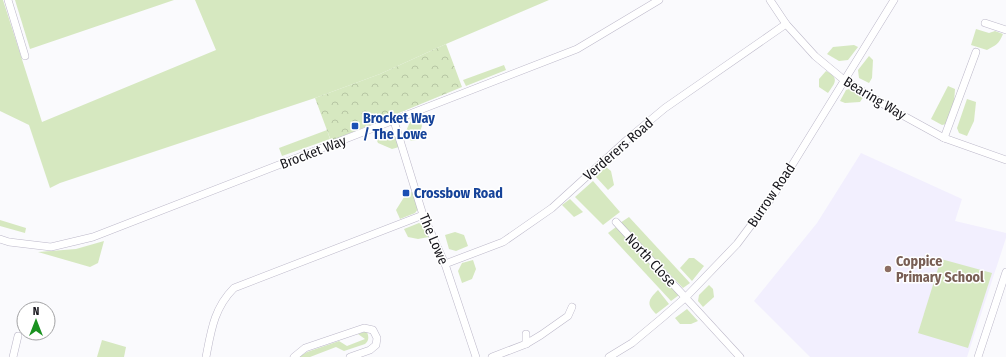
<svg xmlns="http://www.w3.org/2000/svg" width="1006" height="357" viewBox="0 0 1006 357" font-family="'Fira Sans Condensed',sans-serif">
<style>
.built{fill:#f2effe}
.grass{fill:#d6e8c0}
.park{fill:url(#park-crowns)}
.lines{fill:none;stroke-linecap:round;stroke-linejoin:round}
.street-casing{stroke:#bcb8c9;stroke-width:8}
.street{stroke:#fff;stroke-width:7}
.transit-dot{fill:#1a4fb4;stroke:#fff;stroke-width:1.5}
.education-dot{fill:#8d6e63;stroke:#fff;stroke-width:1.5}
.labels{text-anchor:middle;stroke-width:3;stroke-linejoin:round;paint-order:stroke}
.street-label{font-size:14px;fill:#17161c;stroke:#fff}
.transit-label{font-size:14px;font-weight:bold;fill:#164399;stroke:#fff;text-anchor:start}
.education-label{font-size:14px;font-weight:bold;fill:#785e54;stroke:#fff;text-anchor:start}
</style>
<defs>
<pattern id="park-crowns" width="20" height="18" patternUnits="userSpaceOnUse"><rect width="20" height="18" fill="#d6e8c0"/><path d="M2 6a3 3 0 1 1 6 0M12 15a3 3 0 1 1 6 0" fill="none" stroke="#b7c6a4"/></pattern>
</defs>
<rect width="100%" height="100%" fill="#fafafd"/>
<polygon class="built" points="861,153 962,199 955,221 1006,233 1006,238 967,357 810,357 754,301 817,223"/>
<g class="grass">
<polygon points="0,0 3,0 42,122 216,50 195,0 549,0 446,44 380,74 315,98 60,183 50,188 29,125 0,111"/>
<polygon points="15,0 174,0 30,49"/>
<path d="M976 29 989 33 995 31 1003 34C999 44 996 45 987 50L971 45Z"/>
<polygon points="854,45 858,47 848,60 839,61 827,54 833,47"/>
<polygon points="869,56 873,60 872,78 869,83 859,78 858,70"/>
<polygon points="504,65 506,70 466,86 463,80"/>
<path d="M826 71C840 78 835 83 828 93L819 87V79Z"/>
<polygon points="948,86 955,89 954,103 947,124 942,125 931,119"/>
<polygon points="853,88 864,96 860,102 845,103 840,101 846,90"/>
<polygon points="967,99 976,102 974,121 967,136 959,133 957,128"/>
<polygon points="420,119 422,126 417,140 411,141 406,131 410,122"/>
<polygon points="327,130 330,139 282,156 279,148"/>
<path d="M383 130C395 130 395 137 399 147L392 149 378 143 374 134Z"/>
<polygon points="606,167 611,171 614,185 608,190 596,177"/>
<polygon points="593,181 620,212 603,225 575,197"/>
<polygon points="412,192 418,209 415,213 400,219 396,210 406,194"/>
<polygon points="570,199 583,212 574,217 562,205"/>
<polygon points="629,217 690,283 683,288 620,223"/>
<polygon points="0,220 26,228 25,233 0,226"/>
<polygon points="419,223 425,226 429,237 418,239 408,237 404,229"/>
<polygon points="616,227 679,295 671,301 608,233"/>
<polygon points="455,232 464,235 468,246 456,251 449,249 445,235"/>
<polygon points="104,241 98,263 90,267 38,252 76,249"/>
<polygon points="689,258 694,258 704,266 692,281 680,268"/>
<polygon points="941,259 992,273 968,348 918,333"/>
<polygon points="473,260 476,269 472,279 462,283 458,271 462,263"/>
<polygon points="709,285 713,289 714,297 703,307 698,301 699,295"/>
<path d="M658 290 669 304 656 314C646 304 648 300 658 290Z"/>
<polygon points="687,309 698,321 691,324 680,324 675,318"/>
<path d="M364 332H367C369 337 369 341 365 344L344 351 336 347 310 357H299L307 352 339 341 347 346 365 339 358 334Z"/>
<polygon points="102,340 126,347 124,357 97,357"/>
</g>
<polygon class="park" points="446,44 462,87 331,141 315,98 380,74"/>
<g class="lines">
<defs>
<g id="street">
<polyline points="8,0 25,56"/>
<polyline points="770,0 786,24 815,56 844,80 893,110 944,138 1006,160"/>
<polyline points="985,23 1006,30"/>
<polyline points="394,121 423,215 445,264 476,357"/>
<polyline points="944,138 976,52"/>
<polyline points="616,222 740,357"/>
<polyline points="0,239 9,242 51,247 93,237 577,49 659,0"/>
<polyline points="445,264 503,242 552,208 629,138 665,108 786,24"/>
<polyline points="526,344 526,334"/>
<polyline points="13,357 18,336"/>
<path d="M206 357C211 331 214 308 234 288L423 215"/>
<polyline points="294,357 305,348 364,328 373,330 377,338 376,345 370,350 350,357"/>
<polyline points="492,357 526,344 541,335 568,316 572,307"/>
<polyline points="609,357 632,343 662,318 686,297 737,244 773,196 894,0"/>
<polyline points="978,357 1006,272"/>
</g>
</defs>
<use href="#street" class="street-casing"/>
<use href="#street" class="street"/>
</g>
<g class="transit-dot">
<rect x="351" y="122" width="8" height="8" rx="2"/>
<rect x="402" y="189" width="8" height="8" rx="2"/>
</g>
<circle class="education-dot" cx="888" cy="269" r="4"/>
<g class="labels">
<g class="street-label">
<text transform="translate(875 98) rotate(31)" y="5">Bearing Way</text>
<text transform="translate(618 149) rotate(-41)" y="5">Verderers Road</text>
<text transform="translate(313 152) rotate(-21)" y="5">Brocket Way</text>
<text transform="translate(771 195) rotate(-56)" y="5">Burrow Road</text>
<text transform="translate(434 239) rotate(67)" y="5">The Lowe</text>
<text transform="translate(651 260) rotate(47)" y="5">North Close</text>
</g>
<g class="transit-label">
<text x="363" y="123">Brocket Way<tspan x="363" dy="16">/ The Lowe</tspan></text>
<text x="414" y="198">Crossbow Road</text>
</g>
<g class="education-label">
<text x="896" y="266">Coppice<tspan x="896" dy="16">Primary School</tspan></text>
</g>
</g>
<g transform="translate(36 321)"><circle r="19" fill="#ffffff" stroke="#a2a2a4"/>
<path d="M0-3L7 15L0 10L-7 15Z" fill="#1a9220"/>
<text y="-6" font-size="11" font-weight="bold" text-anchor="middle" fill="#17161c">N</text>
</g>
</svg>
